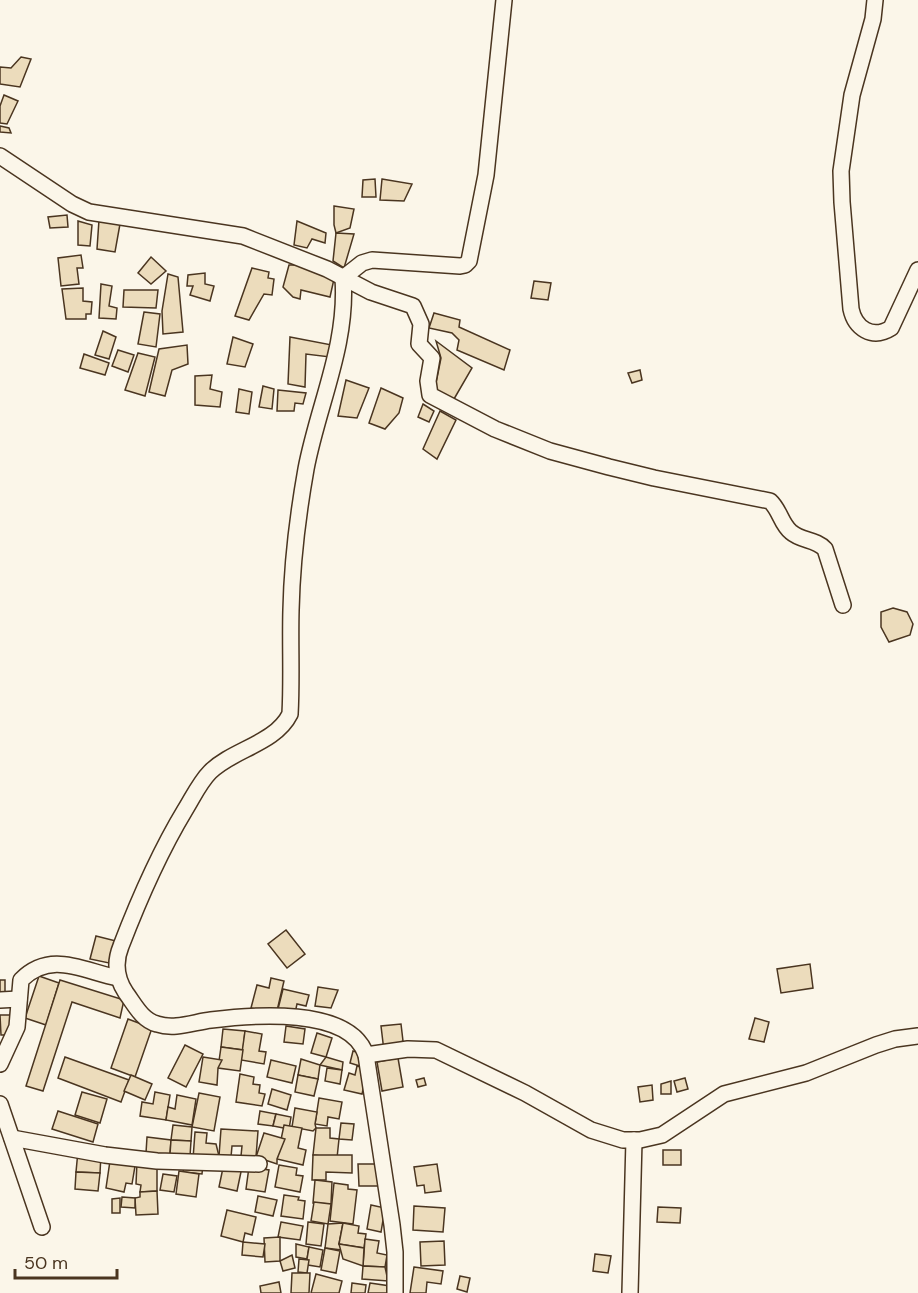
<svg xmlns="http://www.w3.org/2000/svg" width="918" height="1293" viewBox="0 0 918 1293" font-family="'DM Sans',sans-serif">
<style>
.building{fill:#ecdcbc;stroke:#4a3520;stroke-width:1.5}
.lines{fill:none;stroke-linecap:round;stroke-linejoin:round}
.minor-casing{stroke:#4a3520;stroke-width:18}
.minor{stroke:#fbf6e9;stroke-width:15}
</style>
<rect width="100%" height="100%" fill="#fbf6e9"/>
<g class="building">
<polygon points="21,57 31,59 20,87 0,84 0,67 11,68"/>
<polygon points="4,95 18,101 7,124 0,123 0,106"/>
<polygon points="0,126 9,128 11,133 0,132"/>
<polygon points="375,179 376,197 362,197 363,180"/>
<polygon points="382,179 412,184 404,201 380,200"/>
<polygon points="334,206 354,209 350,228 336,233 334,225"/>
<polygon points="67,215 68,227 50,228 48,217"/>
<polygon points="99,220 120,224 115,252 97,249"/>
<polygon points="78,221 92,225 90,246 78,245"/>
<polygon points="297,221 326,233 325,243 312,239 307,248 294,245"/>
<polygon points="336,233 354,234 344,268 333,261"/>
<polygon points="81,255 83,268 77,268 79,284 61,286 58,258"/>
<polygon points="151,257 166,271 151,284 138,273"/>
<polygon points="289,265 308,265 324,271 324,276 334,279 330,297 301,290 300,299 293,297 283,287"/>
<polygon points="252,268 269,272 268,278 274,279 272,295 264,294 249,320 235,316"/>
<polygon points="205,273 205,284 214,286 210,301 190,295 193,286 187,286 188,275"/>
<polygon points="168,274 178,277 183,332 163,334 162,311"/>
<polygon points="534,281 551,283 548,300 531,298"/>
<polygon points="101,284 112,286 109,306 117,308 116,319 99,318"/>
<polygon points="83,288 83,301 92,302 91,314 86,314 86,319 66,319 62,289"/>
<polygon points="124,290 158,290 156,308 123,307"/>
<polygon points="144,312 160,314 156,347 138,344"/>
<polygon points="434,313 460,320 459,327 510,350 504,370 457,350 459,340 452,333 429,328"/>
<polygon points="103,331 116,337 109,359 95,355"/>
<polygon points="233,337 253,344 245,367 227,364"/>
<polygon points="290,337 332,345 330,357 306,354 305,387 288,384"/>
<polygon points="436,341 472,368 454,399 434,393 441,358"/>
<polygon points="187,345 188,364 172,370 165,396 149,392 159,349"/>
<polygon points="118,350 134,355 128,372 112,366"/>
<polygon points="138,353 155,357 145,396 125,390"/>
<polygon points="84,354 109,363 105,375 80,368"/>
<polygon points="640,370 642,380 632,383 628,373"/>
<polygon points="212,375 210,389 222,392 220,407 195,405 195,376"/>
<polygon points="346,380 369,388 357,418 338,416"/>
<polygon points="263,386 274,389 272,409 259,407"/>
<polygon points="381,388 403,398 399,413 385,429 369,423"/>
<polygon points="239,389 252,392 249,414 236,412"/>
<polygon points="278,390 306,393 303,404 295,403 294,411 277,411"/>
<polygon points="423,404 434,411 429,422 418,417"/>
<polygon points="440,411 456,420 437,459 423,449"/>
<polygon points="893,608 907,612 913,624 910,635 889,642 881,627 881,612"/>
<polygon points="286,930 305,954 287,968 268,944"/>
<polygon points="96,936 116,941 109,963 90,959"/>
<polygon points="810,964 813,988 781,993 777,969"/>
<polygon points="39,976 59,983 46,1025 25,1018"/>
<polygon points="271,978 284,981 276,1015 251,1008 257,985 269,988"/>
<polygon points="0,980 5,980 5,993 0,992"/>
<polygon points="60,980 124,1000 120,1018 72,1002 43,1091 26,1086"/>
<polygon points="318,987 338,990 331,1008 315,1006"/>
<polygon points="283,989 309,995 306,1006 297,1004 295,1013 278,1009"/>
<polygon points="0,1015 18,1015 18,1035 1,1035"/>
<polygon points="755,1018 769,1022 764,1042 749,1039"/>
<polygon points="128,1019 152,1028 135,1077 111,1068"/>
<polygon points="401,1024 403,1041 384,1051 381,1026"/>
<polygon points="286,1026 305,1029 303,1044 284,1042"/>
<polygon points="223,1029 245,1031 243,1050 221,1047"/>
<polygon points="245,1031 262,1034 259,1051 266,1052 264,1064 241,1060"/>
<polygon points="317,1033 332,1038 326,1057 311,1053"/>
<polygon points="185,1045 203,1054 186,1087 168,1078"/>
<polygon points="221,1047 243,1050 240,1071 218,1068"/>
<polygon points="353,1051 366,1055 363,1067 350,1063"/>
<polygon points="65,1057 129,1080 121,1102 58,1078"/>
<polygon points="203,1057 222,1060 218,1068 217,1085 199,1082"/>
<polygon points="326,1057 343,1062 342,1070 320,1065"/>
<polygon points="398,1058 403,1087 382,1091 377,1062"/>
<polygon points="301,1059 320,1065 318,1079 298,1075"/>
<polygon points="271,1060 296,1066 292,1083 267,1077"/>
<polygon points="357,1066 368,1069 362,1094 344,1090 349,1073 355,1075"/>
<polygon points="327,1068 342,1070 340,1084 325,1081"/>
<polygon points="240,1074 254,1077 253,1084 260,1085 259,1093 265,1094 262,1106 236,1102"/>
<polygon points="131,1075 152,1084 145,1100 124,1091"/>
<polygon points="298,1075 318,1079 314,1096 295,1092"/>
<polygon points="424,1078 426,1085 418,1087 416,1080"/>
<polygon points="685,1078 688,1089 677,1092 674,1081"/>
<polygon points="671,1081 671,1094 661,1094 661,1084"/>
<polygon points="652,1085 653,1100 640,1102 638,1087"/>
<polygon points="272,1089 291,1095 287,1110 268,1104"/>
<polygon points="82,1092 107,1099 100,1123 75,1115"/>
<polygon points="155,1092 170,1095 166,1120 140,1116 142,1102 153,1104"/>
<polygon points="199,1093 220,1097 214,1131 192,1127"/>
<polygon points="177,1095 196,1099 192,1125 166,1120 168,1107 175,1109"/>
<polygon points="319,1098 342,1102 339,1119 328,1117 327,1126 315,1124"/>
<polygon points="295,1108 317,1112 315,1124 316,1128 313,1131 292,1127"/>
<polygon points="58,1111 98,1124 93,1142 52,1129"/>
<polygon points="260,1111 276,1114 273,1126 258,1124"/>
<polygon points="276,1114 291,1117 289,1129 273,1126"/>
<polygon points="341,1123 354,1124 352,1140 339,1139"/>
<polygon points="173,1125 192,1127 191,1141 171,1140"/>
<polygon points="284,1125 302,1128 298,1148 306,1150 303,1165 277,1159"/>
<polygon points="316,1128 330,1128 330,1138 339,1139 337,1158 313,1155"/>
<polygon points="221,1129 258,1131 256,1157 241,1156 242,1146 232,1146 231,1157 219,1156"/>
<polygon points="195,1132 207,1133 206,1143 216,1144 219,1156 193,1159"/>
<polygon points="264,1133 285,1139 277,1159 277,1164 256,1157"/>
<polygon points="147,1137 171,1140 170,1154 146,1153"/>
<polygon points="171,1140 191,1141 190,1156 170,1154"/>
<rect x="663" y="1150" width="18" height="15"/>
<polygon points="78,1151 101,1154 100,1173 76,1172"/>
<polygon points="313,1155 352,1155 352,1173 326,1172 326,1180 312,1180"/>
<polygon points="110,1161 135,1166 132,1184 126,1183 124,1192 106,1188"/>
<polygon points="185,1161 203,1164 202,1174 183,1172"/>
<polygon points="137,1162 157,1163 157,1191 140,1192 141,1185 136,1184"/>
<polygon points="224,1163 242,1167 237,1191 219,1187"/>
<polygon points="358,1164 379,1164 379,1186 359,1186"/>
<polygon points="437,1164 441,1191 425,1193 424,1185 417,1186 414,1167"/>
<polygon points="279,1165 297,1168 296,1175 303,1176 300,1192 275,1187"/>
<polygon points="249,1167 269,1170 265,1192 246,1189"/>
<polygon points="179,1171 199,1174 196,1197 176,1194"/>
<polygon points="76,1172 100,1173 98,1191 75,1189"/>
<polygon points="163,1174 177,1176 174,1192 160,1190"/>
<polygon points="315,1180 332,1182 331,1204 313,1203"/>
<polygon points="334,1183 348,1185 348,1189 357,1190 353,1224 330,1221"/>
<polygon points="157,1191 158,1214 136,1215 135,1198 140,1197 140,1192"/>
<polygon points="284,1195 299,1197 298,1200 305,1201 303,1219 281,1216"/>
<polygon points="258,1196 277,1200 273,1216 255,1212"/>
<polygon points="122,1197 135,1198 135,1208 121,1207"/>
<polygon points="120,1198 120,1213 112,1213 112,1199"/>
<polygon points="314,1202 331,1204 328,1224 311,1221"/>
<polygon points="371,1205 385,1208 381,1232 367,1229"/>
<polygon points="414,1206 445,1208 443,1232 413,1230"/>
<polygon points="658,1207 681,1208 680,1223 657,1222"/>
<polygon points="227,1210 256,1217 252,1235 245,1233 243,1242 221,1236"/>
<polygon points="281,1222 303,1226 300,1240 278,1237"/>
<polygon points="308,1222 324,1224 321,1246 306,1244"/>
<polygon points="343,1223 339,1244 342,1250 325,1248 328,1224"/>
<polygon points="343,1223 359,1226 358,1233 366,1234 364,1248 339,1244"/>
<polygon points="280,1237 280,1261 265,1262 264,1238"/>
<polygon points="365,1239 379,1241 377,1253 387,1255 385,1267 363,1266"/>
<polygon points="444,1241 445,1265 421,1266 420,1242"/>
<polygon points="243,1242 265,1244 263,1257 242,1255"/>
<polygon points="296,1244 309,1247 307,1259 296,1257"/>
<polygon points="339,1244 364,1248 363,1266 343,1259"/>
<polygon points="309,1247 323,1250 320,1267 308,1265 307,1259"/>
<polygon points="325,1248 340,1251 336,1273 321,1270"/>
<polygon points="595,1254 611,1256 608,1273 593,1271"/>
<polygon points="292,1255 295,1268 283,1271 280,1261"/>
<polygon points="299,1259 309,1260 307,1273 298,1272"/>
<polygon points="363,1266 385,1267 388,1281 362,1279"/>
<polygon points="414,1267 443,1271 441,1284 427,1282 426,1293 410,1293"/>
<polygon points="292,1273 310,1273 309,1293 291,1293"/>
<polygon points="316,1274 342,1281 339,1293 311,1293"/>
<polygon points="460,1276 470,1278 467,1292 457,1289"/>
<polygon points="279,1282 281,1293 261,1293 260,1286"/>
<polygon points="352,1283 366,1285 365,1293 351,1293"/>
<polygon points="370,1283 390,1286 389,1293 368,1293"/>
</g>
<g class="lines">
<defs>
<g id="minor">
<path d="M875 0 873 19 852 95 841 171 842 202 851 309C855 328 872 340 891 328L918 270"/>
<path d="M0 156 72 204 89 212 243 236 327 269 371 292 413 306 421 324 419 344 432 358 428 381 430 395 495 429 550 451 609 467 654 478 770 501C780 510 781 524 791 532 801 541 816 539 825 549L843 605"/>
<polyline points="0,1000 19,999"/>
<polyline points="366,1055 408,1049 436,1050 525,1093 591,1130 623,1140 640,1140 662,1135 724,1094 806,1073 876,1045 895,1039 918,1036"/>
<path d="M0 1064 17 1027 21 980C51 950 83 971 118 978"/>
<polyline points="0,1104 42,1227"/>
<polyline points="12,1138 105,1155 157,1161 259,1164"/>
<path d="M395 1293V1252L392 1225 366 1055C350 1006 251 1015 211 1020 194 1022 175 1030 157 1024 142 1020 135 1005 126 993 116 978 114 963 121 946 139 899 159 853 185 810 193 797 200 782 210 772 233 749 275 744 290 714 292 679 290 644 291 610 292 564 298 514 306 469 318 405 348 345 343 278L362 263 372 260 460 266 465 265 469 261 486 175 504 0"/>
<polyline points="630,1293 634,1140"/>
</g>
</defs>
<use href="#minor" class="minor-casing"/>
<use href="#minor" class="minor"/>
</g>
<path d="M15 1269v9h102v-9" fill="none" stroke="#4a3520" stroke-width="3"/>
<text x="24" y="1269" font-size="18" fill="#4a3520" stroke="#fbf6e9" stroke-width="4.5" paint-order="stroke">50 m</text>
</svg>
